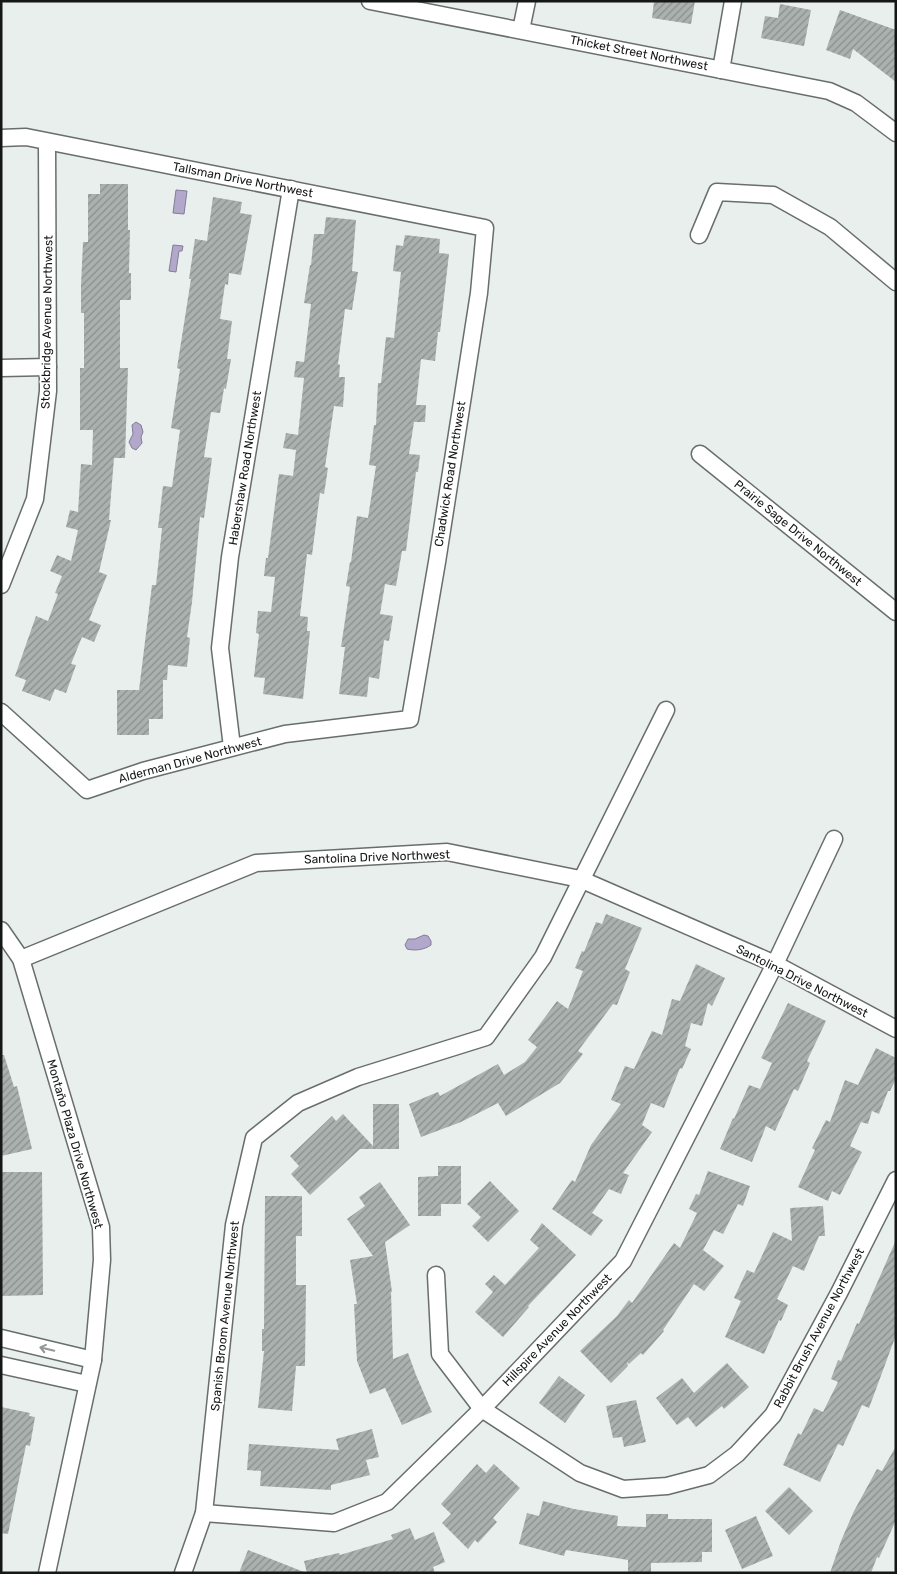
<svg xmlns="http://www.w3.org/2000/svg" width="897" height="1574" viewBox="0 0 897 1574" font-family="Rubik,sans-serif">
<style>
.water{fill:#b2a8cb;stroke:#837c95}
.building{fill:url(#building-hatch)}
.lines{fill:none;stroke-linecap:round;stroke-linejoin:round}
.minor-casing{stroke:#686e6c;stroke-width:19}
.minor{stroke:#fff;stroke-width:16}
.oneway{stroke:#959796}
.labels{text-anchor:middle;stroke-width:4;stroke-linejoin:round;paint-order:stroke}
.street-label{font-size:12px;fill:#141716;stroke:#fff}
</style>
<defs>
<pattern id="building-hatch" width="6" height="6" patternUnits="userSpaceOnUse" patternTransform="scale(1.25)"><rect width="6" height="6" fill="#aab1ae"/><path d="M-1 1l2-2M0 6l6-6M5 7l2-2" fill="none" stroke="#898f8d"/></pattern>
</defs>
<rect width="100%" height="100%" fill="#e8efec"/>
<g class="water">
<polygon points="176,190 187,191 184,214 173,213"/>
<polygon points="173,245 183,246 182,251 179,251 176,272 169,271"/>
<polygon points="136,422 141,425 143,432 141,437 142,443 136,450 132,448 129,442 133,434 132,425"/>
<path d="M424 935 428 936 431 941V945C424 950 415 951 407 949L405 945 408 939H415Z"/>
</g>
<g class="building">
<polygon points="654,1 695,1 691,24 652,18"/>
<polygon points="780,4 811,10 804,46 761,38 765,16 778,18"/>
<polygon points="840,10 896,30 896,82 853,49 850,59 826,50"/>
<polygon points="100,184 128,184 128,230 130,230 129,273 131,273 131,300 120,300 120,368 128,368 125,458 114,458 109,520 111,520 99,572 107,575 89,620 101,625 94,642 82,637 71,664 76,665 66,693 55,689 50,701 22,691 26,680 15,676 36,616 48,621 58,594 55,593 62,576 50,571 57,555 71,561 78,530 66,527 70,510 78,512 81,464 92,465 93,430 80,430 80,368 84,368 84,313 81,313 81,286 83,242 88,242 88,194 100,194"/>
<polygon points="213,197 242,202 240,213 252,215 241,275 229,273 228,285 225,284 220,319 232,321 227,359 231,359 226,389 224,388 220,413 211,412 204,457 212,458 204,518 200,517 192,602 187,637 190,638 187,667 168,665 167,680 163,680 163,719 149,719 149,735 117,735 117,690 139,690 152,585 156,585 162,528 158,528 163,486 172,487 180,430 171,428 180,369 177,368 191,279 189,279 195,239 207,241"/>
<polygon points="326,217 356,220 352,271 358,272 352,310 345,309 338,364 340,365 339,377 345,377 343,407 334,406 325,467 328,468 324,494 320,493 312,555 307,554 300,616 308,617 307,631 310,631 303,699 263,694 265,678 254,677 259,634 256,633 258,611 271,612 275,577 264,576 266,558 268,558 279,474 293,476 296,450 283,448 286,433 298,435 304,378 294,377 296,361 304,362 311,304 304,303 310,265 311,265 314,234 324,234"/>
<polygon points="405,235 440,239 439,253 449,254 440,332 438,332 435,361 421,359 416,405 426,405 425,422 414,422 409,454 420,455 418,472 416,472 406,551 402,551 396,586 385,584 380,614 393,616 389,641 384,640 379,679 369,677 367,697 339,694 345,647 341,647 350,587 346,586 350,562 351,562 357,516 368,518 376,466 369,465 374,425 376,425 378,383 381,383 386,337 394,338 401,272 393,271 396,245 403,246"/>
<polygon points="606,914 642,928 625,969 630,972 617,1005 613,1004 578,1051 583,1054 560,1083 506,1116 498,1103 461,1122 421,1137 409,1104 438,1092 440,1096 498,1064 504,1075 525,1062 537,1047 528,1040 557,1001 568,1009 583,971 575,968 582,951 584,952 596,922 602,924"/>
<polygon points="696,964 725,978 712,1006 708,1003 702,1026 691,1023 685,1046 691,1049 682,1069 680,1068 664,1108 651,1103 642,1125 652,1132 623,1173 629,1175 621,1194 609,1189 592,1213 603,1220 591,1236 552,1209 572,1180 575,1182 591,1145 621,1104 611,1100 625,1066 634,1069 652,1031 662,1035 672,999 680,1001"/>
<polygon points="788,1003 826,1021 807,1061 810,1063 798,1091 794,1089 775,1131 766,1126 752,1162 720,1149 733,1118 734,1119 749,1085 760,1089 772,1063 761,1058"/>
<polygon points="876,1048 896,1058 896,1079 890,1091 888,1091 879,1114 872,1111 868,1124 861,1122 850,1146 862,1152 840,1195 832,1191 828,1201 798,1187 815,1150 812,1148 826,1120 830,1122 845,1080 858,1085"/>
<polygon points="1,1055 4,1055 14,1087 17,1086 32,1149 1,1156"/>
<polygon points="373,1104 399,1104 399,1149 360,1149 310,1195 291,1174 299,1166 290,1156 332,1116 336,1121 343,1114 373,1146"/>
<polygon points="438,1166 461,1166 461,1204 441,1204 441,1216 418,1216 418,1177 438,1176"/>
<polygon points="708,1171 750,1186 743,1206 738,1204 723,1234 714,1230 703,1250 724,1266 704,1291 694,1284 663,1330 664,1331 643,1355 641,1353 629,1364 627,1362 628,1366 611,1383 580,1351 617,1316 629,1300 632,1303 674,1243 680,1248 697,1213 689,1209 696,1194 699,1195"/>
<polygon points="1,1172 42,1172 43,1295 1,1296"/>
<polygon points="490,1181 519,1211 488,1242 472,1226 481,1217 467,1204"/>
<polygon points="380,1182 410,1225 385,1242 392,1292 391,1292 393,1359 408,1353 416,1375 432,1412 402,1425 385,1388 370,1394 357,1361 354,1304 357,1304 350,1260 373,1256 347,1219 365,1206 359,1197"/>
<polygon points="265,1196 302,1196 302,1236 296,1236 296,1285 306,1285 305,1366 296,1366 292,1411 258,1408 264,1351 262,1351 262,1329 264,1329"/>
<polygon points="823,1206 825,1236 819,1236 804,1271 793,1266 777,1299 788,1305 781,1321 779,1320 764,1354 725,1337 741,1301 734,1298 747,1270 754,1273 773,1232 792,1241 790,1208"/>
<polygon points="542,1223 576,1255 528,1306 529,1307 503,1337 475,1312 493,1292 485,1284 494,1275 505,1285 539,1248 530,1240"/>
<polygon points="896,1240 896,1335 869,1408 862,1405 843,1446 838,1444 820,1482 783,1465 798,1433 801,1435 814,1408 823,1412 838,1382 831,1379 838,1360 841,1361 857,1323 859,1324"/>
<polygon points="727,1363 749,1387 724,1409 722,1406 696,1427 688,1417 677,1425 656,1398 682,1378 694,1393"/>
<polygon points="559,1376 585,1395 565,1423 539,1403"/>
<polygon points="636,1400 646,1442 624,1447 622,1437 613,1438 606,1406"/>
<polygon points="1,1407 30,1413 29,1416 35,1417 30,1446 26,1445 8,1534 1,1533"/>
<polygon points="372,1429 379,1457 366,1460 370,1475 331,1485 331,1490 260,1486 261,1471 247,1470 249,1444 339,1450 336,1439"/>
<polygon points="896,1446 896,1520 879,1558 877,1557 871,1573 830,1573 841,1541 854,1511 877,1469 882,1471"/>
<polygon points="477,1464 486,1473 494,1464 520,1488 493,1518 497,1522 478,1543 475,1540 468,1549 442,1523 451,1514 441,1504"/>
<polygon points="789,1487 813,1511 789,1535 765,1511"/>
<polygon points="543,1501 574,1509 618,1516 617,1526 646,1527 646,1514 668,1514 668,1519 712,1519 712,1552 702,1552 702,1562 651,1563 651,1573 628,1573 628,1560 566,1550 564,1556 519,1544 527,1513 539,1516"/>
<polygon points="756,1516 773,1556 742,1569 725,1530"/>
<polygon points="410,1528 415,1540 434,1532 445,1562 433,1567 435,1573 307,1573 304,1561 339,1553 340,1555 393,1539 391,1535"/>
<polygon points="248,1550 304,1572 304,1573 239,1573"/>
</g>
<g class="lines">
<defs>
<g id="minor">
<polyline points="370,1 829,91 856,103 896,133"/>
<polyline points="521,30 527,1"/>
<polyline points="721,70 733,1"/>
<polyline points="1,138 26,137 485,228 479,293 437,562 410,719 285,734 143,771 87,790 1,712"/>
<polyline points="699,235 717,192 773,195 830,227 896,282"/>
<polyline points="1,368 48,367"/>
<polyline points="700,454 896,612"/>
<polyline points="1,585 35,499 48,391 47,142"/>
<polyline points="232,747 220,648 230,557 291,189"/>
<polyline points="1,930 21,959 101,1227 102,1260 93,1360 47,1573"/>
<polyline points="21,959 256,863 447,852 580,879 775,964 896,1029"/>
<polyline points="436,1275 440,1354 482,1409 580,1473 623,1489 667,1486 709,1475 737,1454 773,1415 839,1293 896,1180"/>
<polyline points="1,1338 93,1360"/>
<polyline points="1,1365 87,1384"/>
<polyline points="204,1513 334,1523 387,1502 482,1409 623,1261 775,964 834,839"/>
<polyline points="183,1573 204,1513 234,1225 254,1138 298,1103 358,1077 486,1037 543,957 666,710"/>
</g>
</defs>
<use href="#minor" class="minor-casing"/>
<use href="#minor" class="minor"/>
</g>
<defs><path id="oneway-shaft" d="M-6 0H5M1.5-3L5.5 0L1.5 3" fill="none" stroke-width="1.6" stroke-linecap="round" stroke-linejoin="round" transform="scale(1.25)"/></defs>
<use class="oneway" href="#oneway-shaft" transform="translate(47 1349) rotate(-167)"/>
<g class="labels">
<g class="street-label">
<text transform="translate(639 53) rotate(11)" y="4">Thicket Street Northwest</text>
<text transform="translate(243 180) rotate(11)" y="4">Tallsman Drive Northwest</text>
<text transform="translate(47 322) rotate(-89)" y="4">Stockbridge Avenue Northwest</text>
<text transform="translate(245 468) rotate(-81)" y="4">Habershaw Road Northwest</text>
<text transform="translate(450 474) rotate(-81)" y="4">Chadwick Road Northwest</text>
<text transform="translate(798 533) rotate(39)" y="4">Prairie Sage Drive Northwest</text>
<text transform="translate(190 760) rotate(-15)" y="4">Alderman Drive Northwest</text>
<text transform="translate(377 857) rotate(-2)" y="4">Santolina Drive Northwest</text>
<text transform="translate(802 981) rotate(27)" y="4">Santolina Drive Northwest</text>
<text transform="translate(75 1144) rotate(74)" y="4">Montaño Plaza Drive Northwest</text>
<text transform="translate(225 1316) rotate(-84)" y="4">Spanish Broom Avenue Northwest</text>
<text transform="translate(819 1328) rotate(-62)" y="4">Rabbit Brush Avenue Northwest</text>
<text transform="translate(557 1330) rotate(-46)" y="4">Hillspire Avenue Northwest</text>
</g>
</g>
<rect width="897" height="1574" fill="none" stroke="#141716" stroke-width="5"/>
</svg>
